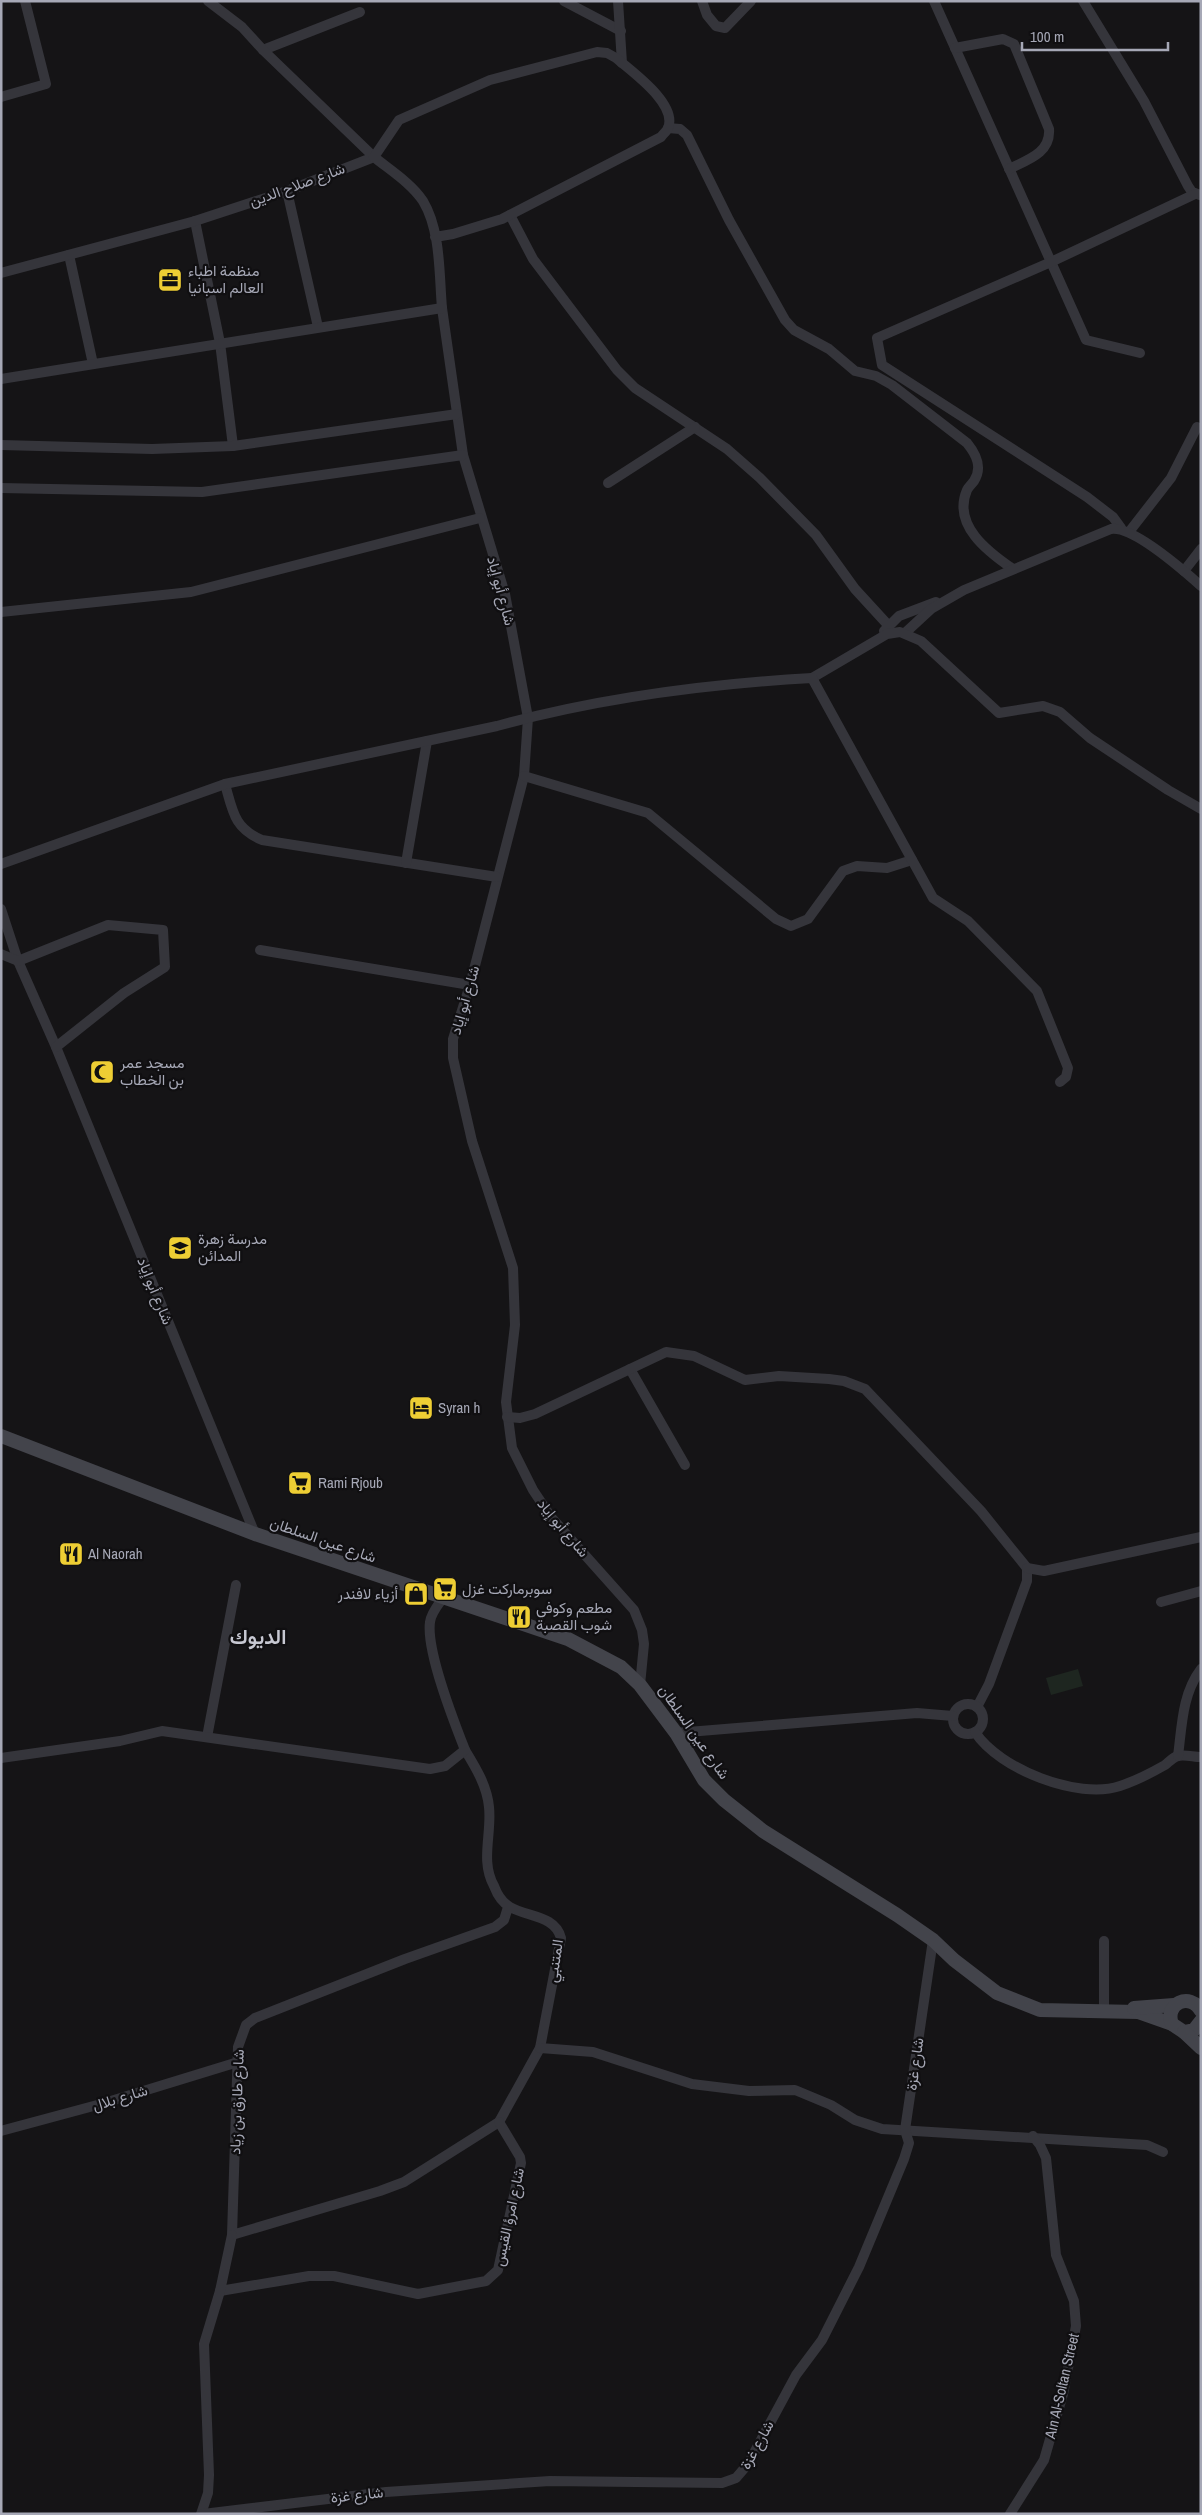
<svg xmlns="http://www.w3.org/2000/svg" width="1202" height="2515" viewBox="0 0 1202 2515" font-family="'Archivo Narrow',Vazirmatn,sans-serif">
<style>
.green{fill:#1e2620}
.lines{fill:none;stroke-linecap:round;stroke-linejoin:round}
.street{stroke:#35353b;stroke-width:10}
.secondary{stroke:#43444b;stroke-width:14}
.labels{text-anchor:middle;stroke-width:4.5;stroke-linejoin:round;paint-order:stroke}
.street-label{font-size:15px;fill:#a6a8b6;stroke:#100f11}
.poi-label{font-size:15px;fill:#a6a8b6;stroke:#100f11;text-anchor:start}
.district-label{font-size:20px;font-weight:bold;fill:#c7c8d2;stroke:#100f11}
</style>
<rect width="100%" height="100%" fill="#151416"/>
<polygon class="green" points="1078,1669 1083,1686 1051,1695 1046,1678"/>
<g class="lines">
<g class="street">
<polyline points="564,1 621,31"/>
<polyline points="618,1 622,63"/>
<polyline points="702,1 707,15 716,26 725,28 751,1"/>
<polyline points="934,1 1086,340 1140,353"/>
<polyline points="1083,1 1144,101 1188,186 1192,192 1200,195"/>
<path d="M955 48 1003 39 1014 44 1049 129C1051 153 1027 160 1009 169"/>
<polyline points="263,50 360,12"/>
<polyline points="1,97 46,84 25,1"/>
<path d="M668 128 680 129 687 135 729 220 785 320 794 330 829 349 855 371 876 376 892 385 967 443C976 454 983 467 974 481 972 484 969 486 967 490 952 525 988 552 1013 569"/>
<polyline points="287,191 318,327"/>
<polyline points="510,215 533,259 617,370 635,388 727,449 760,478 816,535 855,589 888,625"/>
<polyline points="195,221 220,343 233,446"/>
<polyline points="69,255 93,364"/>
<polyline points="1,273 195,221 287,191 374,157 263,50 242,27 208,1"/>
<polyline points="442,308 463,455 505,594 528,718 524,776 470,985 453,1039 453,1058 472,1141 513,1268 515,1325 506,1402 512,1448 533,1490 551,1517 634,1610 642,1630 644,1644 640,1685"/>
<path d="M1 379 442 308C439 274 441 231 423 201 411 183 390 170 374 157L399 120 490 80 597 52 607 53 616 58C631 71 678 104 668 128 667 131 663 134 661 137L502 219 453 234 435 237"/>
<polyline points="1,445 152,449 233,446 457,414"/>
<polyline points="608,483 695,427"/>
<polyline points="1,488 202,492 463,455"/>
<polyline points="1121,528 1113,517 1087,497 882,365 877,338 1051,262 1195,194"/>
<polyline points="1129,532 1171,478 1197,427"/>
<polyline points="1184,571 1201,549"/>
<polyline points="1,612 191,592 480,518"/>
<polyline points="884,631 899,616 936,602"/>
<path d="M905 633 931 609 964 590 1111 529C1133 526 1183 570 1201 586"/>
<polyline points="812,678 887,634 900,632 921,641 999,713 1043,706 1060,712 1090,738 1168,790 1201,809"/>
<polyline points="524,776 648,813 776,919 791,926 808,919 843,871 857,866 887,868 912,860"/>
<path d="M225 784C233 812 234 828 262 840L497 877"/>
<polyline points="406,863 427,741"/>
<path d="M1 864 225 784 497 726C599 698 706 684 812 678L933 898 968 921 1037 991 1068 1068 1066 1077 1060 1082"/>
<polyline points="1,909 18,961 56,1047 255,1534"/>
<polyline points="260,950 470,985"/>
<polyline points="1,954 18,961 108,925 163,930 165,967 124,993 56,1047"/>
<polyline points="630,1369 685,1465"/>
<polyline points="507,1417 520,1418 535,1414 666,1352 694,1356 745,1380 779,1376 829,1379 844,1381 865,1389 981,1511 1027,1568 1027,1581 989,1684 977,1707"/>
<polyline points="1027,1568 1044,1571 1201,1537"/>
<polyline points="1161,1602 1201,1591"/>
<circle cx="968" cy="1719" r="15"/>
<path d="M975 1732C999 1769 1078 1800 1120 1786 1135 1781 1151 1773 1165 1765 1169 1762 1173 1757 1178 1756 1184 1754 1194 1757 1201 1757"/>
<polyline points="676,1733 917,1713 953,1716"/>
<polyline points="207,1737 236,1585"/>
<path d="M465 1750C476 1768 487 1786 489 1807 492 1834 480 1861 494 1886 497 1894 503 1903 510 1907 527 1917 555 1915 561 1938L540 2048 499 2122 404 2182 380 2191 232 2235 238 2047 246 2025 255 2018 405 1959 495 1927 504 1920 508 1907"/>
<path d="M1178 1756C1182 1726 1182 1694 1201 1669"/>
<path d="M1 1758 120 1741 162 1731 430 1769 445 1766 465 1750C454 1722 426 1651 430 1622 431 1613 438 1605 443 1598"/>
<polyline points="1104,2011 1104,1941"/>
<polyline points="540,2048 593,2052 692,2084 749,2091 795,2090 831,2105 855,2120 882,2129 1147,2145 1163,2152"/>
<polyline points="1,2131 101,2104 238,2062"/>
<polyline points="220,2291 309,2276 334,2276 418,2294 486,2281 498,2270 521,2163 520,2157 499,2122"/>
<polyline points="201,2514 208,2493 209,2475 204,2344 220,2291 232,2235"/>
<polyline points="203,2514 386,2492 550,2481 722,2483 736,2478 748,2464 796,2375 822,2340 859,2267 904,2159 909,2143 905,2130 933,1940"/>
<polyline points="1010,2514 1044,2460 1063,2394 1076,2326 1074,2301 1056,2255 1046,2158 1040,2145 1033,2136"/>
</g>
<g class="secondary">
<polyline points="1,1436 255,1534 568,1639 621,1667 640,1685 676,1733 704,1780 724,1800 763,1831 897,1915 933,1940 954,1960 997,1993 1040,2010 1138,2012 1172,2024"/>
<polyline points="1134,2008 1174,2005"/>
<path d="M1201 2011C1190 1991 1164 2004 1172 2024L1184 2032 1194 2030 1201 2021"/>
<polyline points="1184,2032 1201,2048"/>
</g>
</g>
<defs>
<symbol id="office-square" viewBox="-11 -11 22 22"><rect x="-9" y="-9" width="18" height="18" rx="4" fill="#eece34" stroke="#100f11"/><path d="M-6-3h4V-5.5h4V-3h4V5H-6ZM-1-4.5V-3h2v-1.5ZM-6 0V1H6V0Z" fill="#111"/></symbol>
<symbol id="mosque-square" viewBox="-11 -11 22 22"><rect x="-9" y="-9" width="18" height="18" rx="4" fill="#eece34" stroke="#100f11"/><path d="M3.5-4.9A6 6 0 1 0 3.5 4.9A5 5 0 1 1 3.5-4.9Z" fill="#111"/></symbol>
<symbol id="school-square" viewBox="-11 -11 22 22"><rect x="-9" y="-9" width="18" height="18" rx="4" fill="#eece34" stroke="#100f11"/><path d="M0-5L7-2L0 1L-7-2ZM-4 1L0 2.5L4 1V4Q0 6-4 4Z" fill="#111"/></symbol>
<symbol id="hotel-square" viewBox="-11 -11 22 22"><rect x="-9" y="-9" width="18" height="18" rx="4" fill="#eece34" stroke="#100f11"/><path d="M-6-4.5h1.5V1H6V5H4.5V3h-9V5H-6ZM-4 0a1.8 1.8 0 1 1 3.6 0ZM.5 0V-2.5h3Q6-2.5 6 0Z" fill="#111"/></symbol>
<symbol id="supermarket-square" viewBox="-11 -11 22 22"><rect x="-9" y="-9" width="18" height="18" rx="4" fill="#eece34" stroke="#100f11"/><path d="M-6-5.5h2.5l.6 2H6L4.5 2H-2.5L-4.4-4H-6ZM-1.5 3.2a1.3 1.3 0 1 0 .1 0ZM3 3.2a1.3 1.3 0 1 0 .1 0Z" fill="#111"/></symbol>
<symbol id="restaurant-square" viewBox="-11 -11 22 22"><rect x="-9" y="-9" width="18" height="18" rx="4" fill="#eece34" stroke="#100f11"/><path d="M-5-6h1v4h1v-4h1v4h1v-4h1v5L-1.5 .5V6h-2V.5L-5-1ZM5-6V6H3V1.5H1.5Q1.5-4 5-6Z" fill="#111"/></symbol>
<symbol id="shop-square" viewBox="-11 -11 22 22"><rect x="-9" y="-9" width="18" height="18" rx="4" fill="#eece34" stroke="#100f11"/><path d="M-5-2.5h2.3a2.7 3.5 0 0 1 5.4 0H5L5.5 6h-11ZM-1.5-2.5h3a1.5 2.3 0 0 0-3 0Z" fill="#111"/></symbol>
</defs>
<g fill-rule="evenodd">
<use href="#office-square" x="156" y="266" width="28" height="28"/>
<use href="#mosque-square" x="88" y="1058" width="28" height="28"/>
<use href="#school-square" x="166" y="1234" width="28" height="28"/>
<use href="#hotel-square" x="407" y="1394" width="28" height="28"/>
<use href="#supermarket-square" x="286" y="1469" width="28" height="28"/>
<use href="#restaurant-square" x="57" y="1540" width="28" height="28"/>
<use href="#supermarket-square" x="431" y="1575" width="28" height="28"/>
<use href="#shop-square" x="402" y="1580" width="28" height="28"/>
<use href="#restaurant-square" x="505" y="1603" width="28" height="28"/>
</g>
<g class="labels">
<g class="street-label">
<text transform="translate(297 185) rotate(-20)" y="5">شارع صلاح الدين</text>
<text transform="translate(501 591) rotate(75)" y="5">شارع أبو إياد</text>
<text transform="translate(465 1000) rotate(-74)" y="5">شارع أبو إياد</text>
<text transform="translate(155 1291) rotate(68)" y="5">شارع أبو إياد</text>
<text transform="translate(563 1528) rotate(50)" y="5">شارع أبو إياد</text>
<text transform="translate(323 1540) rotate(19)" y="5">شارع عين السلطان</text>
<text transform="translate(694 1732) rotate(55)" y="5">شارع عين السلطان</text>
<text transform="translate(555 1961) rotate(-82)" y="5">المتنبي</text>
<text transform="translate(915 2064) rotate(-82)" y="5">شارع غزة</text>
<text transform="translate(120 2098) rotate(-17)" y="5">شارع بلال</text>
<text transform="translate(237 2102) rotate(-88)" y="5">شارع طارق بن زياد</text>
<text transform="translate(509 2217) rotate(-78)" y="5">شارع امرؤ القيس</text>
<text transform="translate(1062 2386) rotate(-77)" y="5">Ain Al-Soltan Street</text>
<text transform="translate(757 2445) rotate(-61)" y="5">شارع غزة</text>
<text transform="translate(357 2495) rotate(-6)" y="5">شارع غزة</text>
</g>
<g class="poi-label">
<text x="188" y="276">منظمة اطباء<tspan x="188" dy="17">العالم اسبانيا</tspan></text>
<text x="120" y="1068">مسجد عمر<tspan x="120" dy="17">بن الخطاب</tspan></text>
<text x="198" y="1244">مدرسة زهرة<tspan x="198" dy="17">المدائن</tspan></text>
<text x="438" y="1413">Syran h</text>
<text x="318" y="1488">Rami Rjoub</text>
<text x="88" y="1559">Al Naorah</text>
<text x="462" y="1594">سوبرماركت غزل</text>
<text x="398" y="1599" text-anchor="end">أزياء لافندر</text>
<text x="536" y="1613">مطعم وكوفي<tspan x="536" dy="17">شوب القصبة</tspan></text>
</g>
<g class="district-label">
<text x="258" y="1644">الديوك</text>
</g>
</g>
<rect width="1202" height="2515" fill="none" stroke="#a6a8b6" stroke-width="5"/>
<path d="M1022 42v8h146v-8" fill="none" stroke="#a6a8b6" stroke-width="2.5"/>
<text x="1030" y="42" font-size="15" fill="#a6a8b6" stroke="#100f11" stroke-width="4" paint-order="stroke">100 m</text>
</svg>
